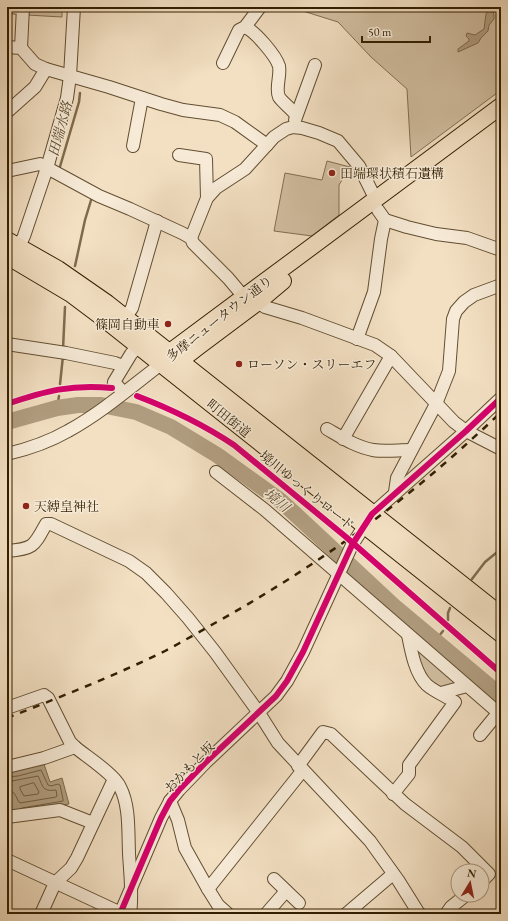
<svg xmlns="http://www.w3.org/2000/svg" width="508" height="921" viewBox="0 0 508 921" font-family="'EB Garamond','Noto Serif JP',serif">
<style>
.green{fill:#d2bfa2;stroke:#826e51}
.water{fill:#b19e81;stroke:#7e6b4d}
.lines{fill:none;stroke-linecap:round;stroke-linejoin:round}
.shore{stroke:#725e40;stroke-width:1}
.stream{stroke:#7e6b4d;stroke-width:2.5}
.river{stroke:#b19e81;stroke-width:16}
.minor-casing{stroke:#624e31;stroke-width:14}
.major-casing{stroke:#321e00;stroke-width:18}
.minor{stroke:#f7ebd8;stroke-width:12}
.major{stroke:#f3e0c3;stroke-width:16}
.rail{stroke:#321e00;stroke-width:2.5;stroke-dasharray:7 7;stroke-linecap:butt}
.cycleway-casing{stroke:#f7ebd8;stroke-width:8}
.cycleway{stroke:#d6006c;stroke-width:6}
.poi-dot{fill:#8f2418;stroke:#f7ebd8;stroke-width:1.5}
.labels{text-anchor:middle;stroke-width:3;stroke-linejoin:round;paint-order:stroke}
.poi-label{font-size:13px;fill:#321e00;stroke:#f7ebd8;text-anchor:start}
.street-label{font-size:13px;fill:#321e00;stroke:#f7ebd8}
.water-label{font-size:14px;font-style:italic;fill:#5e4b2d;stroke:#f7ebd8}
</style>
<rect width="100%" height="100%" fill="#f3e0c3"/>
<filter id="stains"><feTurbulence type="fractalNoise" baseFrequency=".005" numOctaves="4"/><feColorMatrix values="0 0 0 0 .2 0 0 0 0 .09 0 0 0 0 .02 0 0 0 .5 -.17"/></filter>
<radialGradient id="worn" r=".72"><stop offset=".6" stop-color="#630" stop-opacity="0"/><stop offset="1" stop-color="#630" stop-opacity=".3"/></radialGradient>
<g class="green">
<polygon points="28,7 62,7 62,17 27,15"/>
<polygon points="290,7 501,7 501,90 411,157 407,89 371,57 338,22"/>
<polygon points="327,161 350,167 339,185 339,215 312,236 274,231 285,173 322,180"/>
<polygon points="418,647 460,685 442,691 428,683 415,655"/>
</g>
<g class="water">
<polygon points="488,11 493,12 494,15 494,19 489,25 488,31 481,38 478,43 458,52 458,49 469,41 469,39 466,36 467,33 475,35 484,29 486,14"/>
<polygon points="44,764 50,782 62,778 69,804 11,814 7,786 7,773"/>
</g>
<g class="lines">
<g class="shore">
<polyline points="7,777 18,776 41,770 48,785 51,786 58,784 60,785 63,799 63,801 22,808"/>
<path d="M7 782 38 776C43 785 41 792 56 790L57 796 56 797 20 803C15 798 17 791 7 790"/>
<polygon points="34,783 39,792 38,794 24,796 20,789 20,787"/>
</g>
<g class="stream">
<polyline points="59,170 79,102 80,93"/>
<polyline points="75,266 85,220 92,197"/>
<polyline points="63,349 65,307"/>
<polyline points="60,384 63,356"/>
<polyline points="57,408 59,396"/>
<polyline points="472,579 485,562 501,549"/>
<polyline points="448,620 448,613 450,608"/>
<polyline points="435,641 443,631"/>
</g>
<polyline class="river" points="7,422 57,408 78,405 101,405 136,412 171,427 217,455 281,501 396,608 501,696"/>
<defs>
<g id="minor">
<polyline points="7,7 23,8"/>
<path d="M245 27C255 31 276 56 279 66 281 76 275 88 279 97 282 102 292 109 296 115"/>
<polyline points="7,47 21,48 35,64 46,69 109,87 161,104 183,110 220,115 235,122 267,145"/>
<polyline points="21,48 23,7"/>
<polyline points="223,63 239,30 245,27 260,7"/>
<polyline points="7,112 35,87 46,69"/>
<polyline points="295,120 315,65"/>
<polyline points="133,146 142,98"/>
<polyline points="179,155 206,159 207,198"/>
<polyline points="7,171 40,164 99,196 130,209 182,233 191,238 193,243 228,278 244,297"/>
<polyline points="385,220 407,227 436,234 467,238 501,250"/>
<polyline points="191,238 207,198 216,188 245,169 274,137 286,129 293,127 302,128 319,133 338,141 359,166 376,200"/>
<polyline points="16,253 24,236 47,168 67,98 70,76 74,7"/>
<polyline points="258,302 265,307 302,318 375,345 391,356 454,422 466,431 501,449"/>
<polyline points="126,317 132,308 157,221"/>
<polyline points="357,339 374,292 381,239 385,220 378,210"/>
<polyline points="7,344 66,353 115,363 123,366"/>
<polyline points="123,392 114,382 131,354 138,346"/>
<path d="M327 429C341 437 356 447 373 450 385 452 398 450 411 450"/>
<polyline points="343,439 391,356"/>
<path d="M7 454C28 449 49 442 68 431 101 413 131 387 161 364"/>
<polyline points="216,472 265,510 501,715"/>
<polyline points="395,492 397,478 436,404 449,371 453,319 456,311 464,302 474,295 501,285"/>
<path d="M7 551C34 549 34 546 46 524H51L129 561 146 573 166 593 188 618 215 652 259 713 278 743 370 841 398 880 418 912 420 914"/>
<polyline points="441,693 467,686"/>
<path d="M7 708 44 695 48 698 70 742 75 747C87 757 114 774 120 787 130 806 128 832 129 853 130 873 133 894 130 914"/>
<polyline points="480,735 498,713"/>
<polyline points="298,766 323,732 331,734 405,804 462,847 489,874 482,881"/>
<polyline points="7,767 44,758 75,747"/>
<path d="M393 794 409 774V765L455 702C446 696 435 692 427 685 415 674 411 650 408 635"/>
<polyline points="170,801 178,820 185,848 208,889 218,905 228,914"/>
<polyline points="7,817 60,810 93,823"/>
<polyline points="7,860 121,913"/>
<polyline points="274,879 299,903"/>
<polyline points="208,889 303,770"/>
<polyline points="41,914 55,883 71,868 77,858 114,779"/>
<polyline points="120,914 161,818 170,801 179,790 206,762 276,696 287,681 303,652 352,545 372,514 466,431 501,398"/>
<polyline points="266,914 286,891"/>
<polyline points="346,914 393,874"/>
<polyline points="446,914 451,907 466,895"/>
</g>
<g id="major">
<polyline points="7,240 58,269 107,303 501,615"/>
<polyline points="7,256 71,294 99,315 501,634"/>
<polyline points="163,359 170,352 501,106"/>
<polyline points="170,363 180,361 198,347 258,302 283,281"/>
</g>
</defs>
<use href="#minor" class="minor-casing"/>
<use href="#major" class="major-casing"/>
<use href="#minor" class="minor"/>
<use href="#major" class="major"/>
<path class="rail" d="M7 718C60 697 114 676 165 651 182 642 199 632 215 623 303 574 386 516 461 449 474 437 488 425 501 412"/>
<defs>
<g id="cycleway">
<path d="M137 396C171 409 204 425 234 445L346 537 501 673"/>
<path d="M7 404C45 391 71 384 112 388"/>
<polyline points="120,914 161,818 170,801 179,790 206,762 276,696 287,681 303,652 352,545 372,514 466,431 501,398"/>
</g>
</defs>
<use href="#cycleway" class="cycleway-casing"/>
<use href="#cycleway" class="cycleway"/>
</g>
<g class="poi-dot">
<circle cx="332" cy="173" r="4"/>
<circle cx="168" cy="324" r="4"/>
<circle cx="239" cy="364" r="4"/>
<circle cx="26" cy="506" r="4"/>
</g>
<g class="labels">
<g class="poi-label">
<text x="340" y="178">田端環状積石遺構</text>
<text x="160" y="329" text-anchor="end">篠岡自動車</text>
<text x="247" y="369">ローソン・スリーエフ</text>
<text x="34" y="511">天縛皇神社</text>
</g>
<g class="street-label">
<text transform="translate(219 318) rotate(-38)" y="5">多摩ニュータウン通り</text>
<text transform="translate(229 418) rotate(39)" y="5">町田街道</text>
<text transform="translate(307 490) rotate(39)" y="5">境川ゆっくりロード</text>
<text transform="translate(189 767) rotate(-46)" y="5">おかもと坂</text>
</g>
<g class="water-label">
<text transform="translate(60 129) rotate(-75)" y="5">田端水路</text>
<text transform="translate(277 500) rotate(39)" y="5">境川</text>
</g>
</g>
<rect width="508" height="921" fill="none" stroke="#f3e0c3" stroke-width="24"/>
<rect x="8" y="8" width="492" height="905" fill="none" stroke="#321e00" stroke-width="2"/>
<rect x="12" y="12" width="484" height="897" fill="none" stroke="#321e00"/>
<g transform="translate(470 883) rotate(10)"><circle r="19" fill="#f7ebd8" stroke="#a89982"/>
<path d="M0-3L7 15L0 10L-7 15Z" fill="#8f2418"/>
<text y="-6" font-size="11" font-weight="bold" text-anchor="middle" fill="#321e00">N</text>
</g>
<path d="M362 36v6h68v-6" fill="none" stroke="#321e00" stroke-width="2"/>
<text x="368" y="36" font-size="12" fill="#321e00" stroke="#f7ebd8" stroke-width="3" paint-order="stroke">50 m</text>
<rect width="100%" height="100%" filter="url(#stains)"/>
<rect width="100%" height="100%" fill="url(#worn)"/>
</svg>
